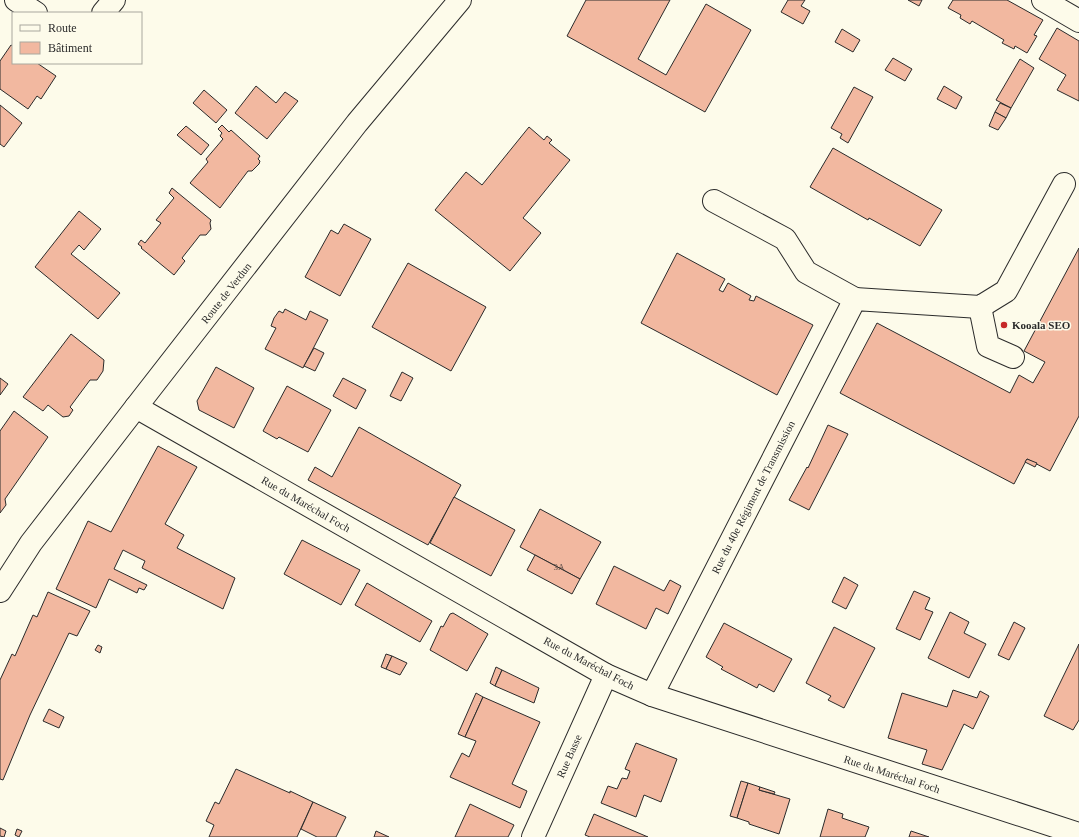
<svg xmlns="http://www.w3.org/2000/svg" width="1079" height="837" viewBox="0 0 1079 837" font-family="Georgia,serif">
<style>
.building{fill:#f2b8a0;stroke:#2b2b2b}
.lines{fill:none;stroke-linecap:round;stroke-linejoin:round}
.minor-casing{stroke:#2b2b2b;stroke-width:24}
.major-casing{stroke:#2b2b2b;stroke-width:24}
.minor{stroke:#fdfbea;stroke-width:22}
.major{stroke:#fdfbea;stroke-width:22}
.poi-dot{fill:#c62828;stroke:#fdfbea;stroke-width:1.5}
.labels{text-anchor:middle;stroke-width:3;stroke-linejoin:round;paint-order:stroke}
.number-label{font-size:9px;fill:#5d4e48}
.street-label{font-size:11px;fill:#2b2b2b;stroke:#fdfbea}
.poi-label{font-size:11px;font-weight:bold;fill:#2b2b2b;stroke:#fdfbea;text-anchor:start}
</style>
<rect width="100%" height="100%" fill="#fdfbea"/>
<g class="building">
<polygon points="586,0 670,0 638,59 666,75 706,4 751,30 705,112 567,36"/>
<polygon points="788,0 805,0 801,6 810,11 803,24 781,12"/>
<polygon points="908,0 922,0 919,6"/>
<polygon points="953,0 1007,0 1043,20 1034,35 1037,36 1027,53 1015,46 1014,49 1002,43 1004,40 972,21 970,24 960,18 961,15 948,8"/>
<polygon points="1057,28 1079,41 1079,101 1057,90 1066,75 1039,59"/>
<polygon points="842,29 860,40 853,52 835,42"/>
<polygon points="11,45 13,46 13,63 37,63 56,76 41,99 37,96 28,109 0,89 0,61"/>
<polygon points="893,58 912,69 905,81 885,70"/>
<polygon points="1020,59 1034,68 1011,108 996,100"/>
<polygon points="256,86 276,103 285,92 298,101 267,139 235,113"/>
<polygon points="944,86 962,97 956,109 937,99"/>
<polygon points="854,87 873,97 848,143 840,138 842,134 831,128"/>
<polygon points="204,90 227,110 216,123 193,103"/>
<polygon points="1000,103 1011,108 1006,118 995,112"/>
<polygon points="0,105 22,123 4,147 0,144"/>
<polygon points="995,112 1006,118 998,130 989,126"/>
<polygon points="222,125 229,132 231,130 260,156 258,159 260,161 259,164 252,171 248,171 220,208 190,183 208,162 206,159 223,139 220,136 222,133 218,129"/>
<polygon points="186,126 209,145 201,155 177,135"/>
<polygon points="529,127 544,140 547,136 552,140 549,143 570,160 523,218 541,233 510,271 435,210 466,172 482,185"/>
<polygon points="833,148 942,210 920,246 869,218 868,220 810,187"/>
<polygon points="172,188 211,220 210,223 211,229 206,235 200,235 197,239 182,258 185,261 174,275 141,248 142,247 138,244 141,240 145,243 161,223 156,220 174,198 169,193"/>
<polygon points="79,211 101,229 84,250 79,245 71,254 120,293 98,319 35,267"/>
<polygon points="344,224 371,239 340,296 305,277 331,230 338,234"/>
<polygon points="1079,248 1079,416 1050,471 1027,459 1014,484 840,393 877,323 1010,393 1019,375 1033,383 1045,362 1024,351"/>
<polygon points="677,253 725,279 719,290 723,292 728,283 751,296 749,300 754,301 756,296 813,325 777,395 641,323"/>
<polygon points="408,263 486,307 451,371 372,327"/>
<polygon points="285,309 306,320 310,311 328,320 303,368 265,349 276,328 271,326 274,318 279,311 283,313"/>
<polygon points="71,334 104,360 103,371 97,380 90,380 70,407 73,410 69,416 63,417 48,405 43,411 23,397"/>
<polygon points="314,348 324,353 315,371 304,366"/>
<polygon points="216,367 254,388 234,428 199,410 197,401"/>
<polygon points="402,372 413,378 401,401 390,396"/>
<polygon points="0,378 8,384 0,395"/>
<polygon points="343,378 366,390 356,409 333,396"/>
<polygon points="287,386 331,410 308,452 279,437 277,439 263,431"/>
<polygon points="14,411 48,437 5,499 6,505 0,513 0,431"/>
<polygon points="828,425 848,434 809,510 789,500 807,467 808,468"/>
<polygon points="359,427 461,485 428,545 308,480 315,467 332,477"/>
<polygon points="158,446 197,467 165,524 184,535 177,548 235,578 223,609 142,568 145,561 123,550 114,569 147,585 144,590 139,588 137,593 109,579 96,608 56,589 88,521 111,532"/>
<polygon points="1027,459 1037,463 1035,467 1025,462"/>
<polygon points="454,497 515,530 491,576 430,543"/>
<polygon points="540,509 601,542 580,579 520,547"/>
<polygon points="302,540 360,570 341,605 284,574"/>
<polygon points="535,555 580,579 572,594 527,570"/>
<polygon points="614,566 664,591 670,580 681,586 668,614 656,608 646,629 596,604"/>
<polygon points="844,577 858,585 846,609 832,602"/>
<polygon points="367,583 432,621 420,642 355,605"/>
<polygon points="914,591 930,598 925,609 933,612 920,640 896,629"/>
<polygon points="48,592 90,611 77,636 69,633 30,715 3,780 0,779 0,680 12,654 15,656 33,615 37,617"/>
<polygon points="950,612 969,622 964,633 986,644 969,678 928,658"/>
<polygon points="453,613 488,634 467,671 430,650 441,626 443,627 450,614"/>
<polygon points="1014,622 1025,628 1009,660 998,655"/>
<polygon points="724,623 792,659 774,692 759,684 757,688 721,669 723,667 706,657"/>
<polygon points="834,627 875,648 844,708 828,700 831,696 806,683"/>
<polygon points="1079,644 1079,720 1073,730 1044,716"/>
<polygon points="98,645 102,647 100,653 95,650"/>
<polygon points="386,654 392,656 386,669 381,667"/>
<polygon points="392,656 407,663 400,675 386,669"/>
<polygon points="496,667 502,670 495,686 490,683"/>
<polygon points="502,670 539,688 534,703 495,686"/>
<polygon points="953,690 977,698 980,691 989,696 973,729 964,724 942,770 922,764 927,750 888,738 902,693 947,707"/>
<polygon points="476,693 483,697 465,737 458,734"/>
<polygon points="483,697 540,722 512,784 527,791 520,808 450,777 462,753 469,757 476,741 465,737"/>
<polygon points="49,709 64,717 59,728 43,721"/>
<polygon points="636,743 677,759 661,802 644,795 636,817 601,803 608,786 617,789 622,778 627,779 630,771 625,769"/>
<polygon points="236,769 290,793 290,791 313,802 297,837 209,837 214,825 206,821 215,802 219,804"/>
<polygon points="741,781 748,783 737,818 730,816"/>
<polygon points="748,783 760,787 759,790 790,799 779,834 749,824 749,822 737,818"/>
<polygon points="760,787 775,792 774,794 759,790"/>
<polygon points="313,802 346,817 336,837 317,837 301,829"/>
<polygon points="470,804 514,825 508,837 455,837"/>
<polygon points="828,809 843,814 842,818 869,827 865,837 820,837"/>
<polygon points="594,814 648,837 590,837 585,835"/>
<polygon points="0,828 6,831 4,837 0,836"/>
<polygon points="17,829 22,831 19,837 15,835"/>
<polygon points="376,831 389,837 374,837"/>
<polygon points="911,831 929,837 909,837"/>
</g>
<g class="lines">
<defs>
<g id="minor">
<polyline points="16,0 36,13"/>
<polyline points="1043,0 1079,21"/>
<polyline points="103,13 114,0"/>
<polyline points="714,201 785,239 806,272 855,299"/>
<polyline points="980,307 988,346 1013,357"/>
<polyline points="136,407 606,675 652,695 1079,834"/>
<polyline points="652,695 855,299 980,307 1006,291 1064,184"/>
<polyline points="533,837 606,675"/>
</g>
<polyline id="major" points="0,591 31,543 136,407 357,123 460,0"/>
</defs>
<use href="#minor" class="minor-casing"/>
<use href="#major" class="major-casing"/>
<use href="#minor" class="minor"/>
<use href="#major" class="major"/>
</g>
<circle class="poi-dot" cx="1004" cy="325" r="4"/>
<g class="labels">
<g class="number-label">
<text x="559" y="570">3A</text>
</g>
<g class="street-label">
<text transform="translate(226 293) rotate(-52)" y="4">Route de Verdun</text>
<text transform="translate(753 497) rotate(-63)" y="4">Rue du 40e Régiment de Transmission</text>
<text transform="translate(306 504) rotate(30)" y="4">Rue du Maréchal Foch</text>
<text transform="translate(589 663) rotate(28)" y="4">Rue du Maréchal Foch</text>
<text transform="translate(569 756) rotate(-66)" y="4">Rue Basse</text>
<text transform="translate(892 774) rotate(18)" y="4">Rue du Maréchal Foch</text>
</g>
<g class="poi-label">
<text x="1012" y="329">Kooala SEO</text>
</g>
</g>
<rect x="12" y="12" width="130" height="52" fill="#fdfbea" stroke="#a9a89e"/>
<rect x="20" y="25" width="20" height="6" fill="#fdfbea" stroke="#a9a89e"/>
<text x="48" y="32" font-size="12" fill="#2b2b2b">Route</text>
<rect x="20" y="42" width="20" height="12" fill="#f2b8a0" stroke="#a9a89e"/>
<text x="48" y="52" font-size="12" fill="#2b2b2b">Bâtiment</text>
</svg>
